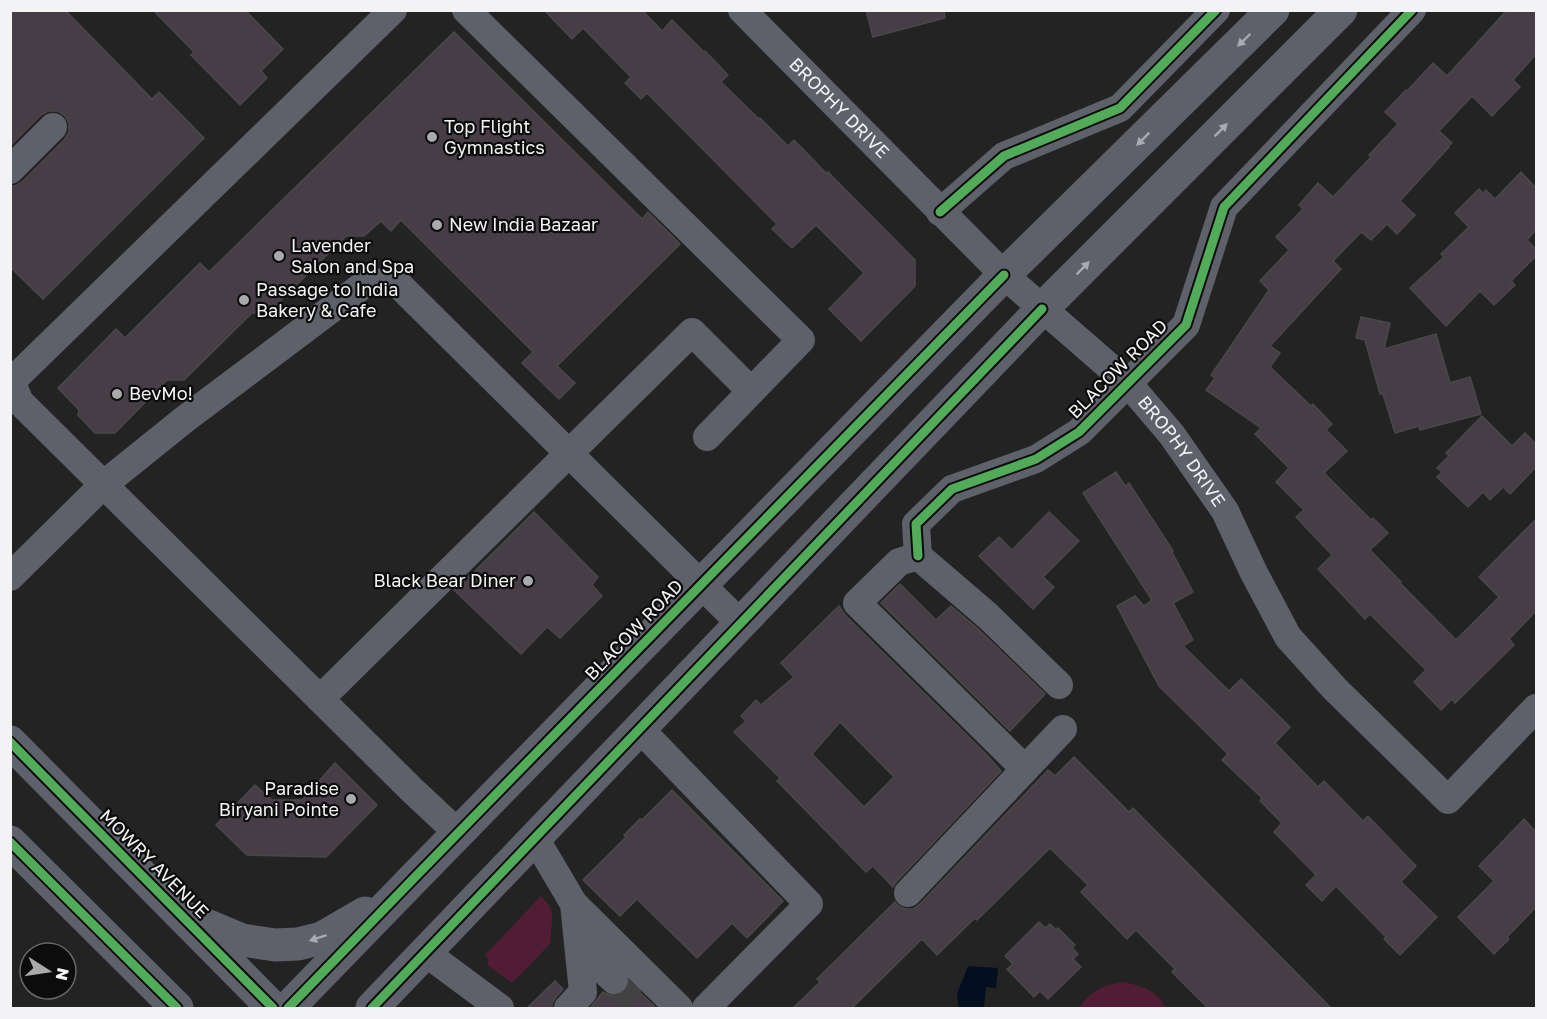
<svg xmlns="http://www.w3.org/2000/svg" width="1547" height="1019" viewBox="0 0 1547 1019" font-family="'Golos Text',sans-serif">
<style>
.green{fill:#501d35}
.water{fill:#030f1f}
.building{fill:#473d47;stroke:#484849;stroke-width:1.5;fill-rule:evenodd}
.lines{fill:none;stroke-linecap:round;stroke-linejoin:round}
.minor-tunnel{stroke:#424243;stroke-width:28;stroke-dasharray:28 14;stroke-linecap:butt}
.minor{stroke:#5e606a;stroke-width:28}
.major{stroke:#5e616b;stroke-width:33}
.cycleway-casing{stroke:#0c0c0d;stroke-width:13}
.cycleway{stroke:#51ab58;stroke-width:9}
.oneway{fill:#a8aab0}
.poi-dot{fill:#aaaaac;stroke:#0c0c0d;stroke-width:2}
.labels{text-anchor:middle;stroke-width:4.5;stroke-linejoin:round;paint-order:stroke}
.street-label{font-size:18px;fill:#f3f3f5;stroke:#0c0c0d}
.poi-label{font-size:18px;fill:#f3f3f5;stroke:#0c0c0d;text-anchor:start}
</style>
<rect width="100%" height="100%" fill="#232324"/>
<g class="green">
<polygon points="541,896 549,905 552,911 552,921 550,944 512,983 487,965 489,960 485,955"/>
<path d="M1122 982C1140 985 1158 991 1166 1008H1079C1091 991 1101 986 1122 982Z"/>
</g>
<polygon class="water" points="968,966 998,968 996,988 986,987 984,1008 959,1008 957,994"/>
<g class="building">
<polygon points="10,10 65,10 152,99 159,92 204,138 43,299 10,267 10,186 15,186 22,182 65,139 69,132 69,123 65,116 58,111 48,111 41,115 10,146"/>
<polygon points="153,10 245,10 283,49 261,71 267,78 240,105 191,55 194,52"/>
<polygon points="544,10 642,10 662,31 672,20 704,52 705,51 728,75 721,82 759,119 760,118 788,146 794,140 827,174 828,172 915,260 915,286 861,341 829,309 864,273 816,225 792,248 772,229 777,224 647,93 641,99 625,83 631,77 583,28 572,39"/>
<polygon points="866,10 944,10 945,18 873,37"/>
<polygon points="1507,10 1536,10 1536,54 1513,80 1520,87 1492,116 1472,96 1439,131 1452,143 1448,146 1449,147 1400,201 1415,215 1397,234 1387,224 1371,240 1361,232 1333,261 1341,269 1270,346 1280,353 1270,367 1311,406 1313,404 1332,424 1326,430 1347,451 1324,473 1371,520 1373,518 1388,533 1370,550 1401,582 1400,583 1456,640 1499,597 1479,577 1536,519 1536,611 1509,639 1514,645 1455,703 1452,699 1441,710 1414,682 1426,670 1370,614 1365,619 1318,569 1332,555 1296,517 1304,510 1276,482 1289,468 1255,434 1261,428 1206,390 1215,378 1211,375 1269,290 1260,281 1289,250 1276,237 1303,209 1299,205 1318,183 1333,197 1371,157 1369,155 1398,124 1385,112 1406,90 1407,91 1433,63 1447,76"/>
<polygon points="454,32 642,219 648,212 680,244 557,366 575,383 559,399 522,363 533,352 401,220 391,231 381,221 364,236 346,236 269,312 252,313 184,380 167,380 115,433 95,433 78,415 79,410 58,388 116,329 125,338 200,263 209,272"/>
<polygon points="1521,172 1536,188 1536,230 1527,240 1536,249 1536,256 1511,281 1515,285 1494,305 1480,291 1446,326 1410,288 1444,257 1441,254 1469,227 1455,213 1479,189 1483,193 1486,190 1495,199"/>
<polygon points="1361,317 1390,323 1384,349 1436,334 1450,383 1470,377 1481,414 1420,430 1419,426 1395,433 1383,394 1380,394 1365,340 1356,338"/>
<polygon points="1482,416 1512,446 1525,433 1536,444 1536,467 1510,494 1503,487 1490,500 1483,492 1468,507 1437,477 1442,472 1437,468 1449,456 1446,453"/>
<polygon points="1116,472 1125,486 1129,483 1173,551 1172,552 1193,592 1173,603 1193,640 1183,646 1229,691 1241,679 1290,727 1275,743 1318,787 1324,781 1363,821 1368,816 1416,866 1401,882 1437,917 1400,955 1384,939 1386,937 1336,886 1322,901 1306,885 1316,875 1274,832 1282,823 1260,801 1262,798 1222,760 1228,754 1159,686 1117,606 1135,596 1144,606 1152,600 1083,493"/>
<polygon points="534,512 598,577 592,585 602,596 560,638 547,627 521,654 454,590 471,574 472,574"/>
<polygon points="1049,512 1079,541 1043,577 1054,587 1033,609 979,556 999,537 1012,550"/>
<polygon points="900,584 936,620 951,606 977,628 1045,694 1010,731 881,603"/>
<path d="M839 606 845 615 987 755 1001 771 896 882 893 887 873 866 866 872 777 781 780 778 734 732 746 721 741 716 756 700 761 705 794 677 781 663ZM840 722 894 777 864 807 812 754Z"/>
<polygon points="1074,757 1129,812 1133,808 1331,1008 1208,1008 1172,972 1175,969 1136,930 1127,939 1081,892 1088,885 1050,848 977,920 975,918 937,955 922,939 852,1008 793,1008 820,982 817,979 895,902 897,905 905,909 913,909 920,904 1048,770 1055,776"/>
<polygon points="335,763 377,805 326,857 247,855 216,825 255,785 272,800 302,800"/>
<polygon points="672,790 783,901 747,938 732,923 697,958 637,899 620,916 583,880 626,837 624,835 640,819 642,820"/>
<polygon points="1524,819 1536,832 1536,907 1507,937 1509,939 1494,954 1458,917 1494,881 1479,866"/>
<polygon points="1039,922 1045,928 1050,924 1056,930 1058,928 1075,945 1072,948 1078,954 1073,959 1081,967 1048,999 1040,991 1034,997 1007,969 1013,964 1005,956"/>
<polygon points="555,981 563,989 556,997 552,1004 552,1008 527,1008"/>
<polygon points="630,983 656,1008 590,1008 603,992 611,996 619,996 626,991"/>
</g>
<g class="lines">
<polyline class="minor-tunnel" points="614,980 644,1008"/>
<g class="minor">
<polyline points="466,10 801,340 707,437"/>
<path id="s1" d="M742 10 1004 275 1127 382 1172 435 1225 511 1254 573 1288 637 1335 689 1448 800 1536 708"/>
<polyline points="10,170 53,127"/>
<polyline points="940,212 1004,156 1120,108 1216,10"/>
<polyline points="10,379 20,402 412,790 459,834"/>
<polyline points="12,381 393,10"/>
<polyline points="918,556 916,524 952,489 1036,459 1079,432 1186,325 1224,207 1412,10"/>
<polyline points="918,556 899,562 857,603 1025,769"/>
<polyline points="918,556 988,616 1059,685"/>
<polyline points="10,577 103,485 185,419 366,283 396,282 740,623"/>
<polyline points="320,699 692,332 751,391"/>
<polyline points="640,729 809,904 706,1008"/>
<polyline points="535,838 574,904 583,992 568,1008"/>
<polyline points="908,893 1063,729"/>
<polyline points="574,904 679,1008"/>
<polyline points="579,947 614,980"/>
<polyline points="426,953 500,1008"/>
</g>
<g class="major">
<polyline points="10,742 273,1008"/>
<polyline points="10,842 177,1008"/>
<polyline points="194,920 242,940 275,945 298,944 322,938 365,913"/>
<polyline points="288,1008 419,873 1004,275 1273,10"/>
<polyline points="372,1008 1042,309 1341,10"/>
</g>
<defs>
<g id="cycleway">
<polyline points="940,212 1004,156 1120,108 1216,10"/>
<polyline points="918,556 916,524 952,489 1036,459 1079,432 1186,325 1224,207 1412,10"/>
<polyline points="10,742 273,1008"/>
<polyline points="10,842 177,1008"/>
<polyline points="288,1008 419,873 1004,275"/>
<polyline points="372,1008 1042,309"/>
</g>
</defs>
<use href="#cycleway" class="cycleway-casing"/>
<use href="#cycleway" class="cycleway"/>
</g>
<defs><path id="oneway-solid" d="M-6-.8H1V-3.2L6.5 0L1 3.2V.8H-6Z" transform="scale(1.5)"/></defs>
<g class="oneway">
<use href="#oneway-solid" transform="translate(1244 40) rotate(136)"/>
<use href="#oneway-solid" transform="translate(1221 130) rotate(-45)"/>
<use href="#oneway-solid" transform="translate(1143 139) rotate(135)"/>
<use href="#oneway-solid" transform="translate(1083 268) rotate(-45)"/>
<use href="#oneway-solid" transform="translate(318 938) rotate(162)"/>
</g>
<g class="poi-dot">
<circle cx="432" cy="137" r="6"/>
<circle cx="437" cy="225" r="6"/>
<circle cx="279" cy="256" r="6"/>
<circle cx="244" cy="300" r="6"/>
<circle cx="117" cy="394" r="6"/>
<circle cx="528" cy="581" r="6"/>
<circle cx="351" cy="799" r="6"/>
</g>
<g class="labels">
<g class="street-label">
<text dy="6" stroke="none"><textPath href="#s1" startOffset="138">BROPHY DRIVE</textPath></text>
<text transform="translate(1118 369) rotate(-45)" y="6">BLACOW ROAD</text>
<text dy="6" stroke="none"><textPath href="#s1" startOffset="624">BROPHY DRIVE</textPath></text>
<text transform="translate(634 630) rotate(-46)" y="6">BLACOW ROAD</text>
<text transform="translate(154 864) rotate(45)" y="6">MOWRY AVENUE</text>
</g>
<g class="poi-label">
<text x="444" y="133">Top Flight<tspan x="444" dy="21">Gymnastics</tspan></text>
<text x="449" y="231">New India Bazaar</text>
<text x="291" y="252">Lavender<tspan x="291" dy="21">Salon and Spa</tspan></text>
<text x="256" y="296">Passage to India<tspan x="256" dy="21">Bakery &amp; Cafe</tspan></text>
<text x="129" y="400">BevMo!</text>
<text x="516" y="587" text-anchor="end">Black Bear Diner</text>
<text x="339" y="795" text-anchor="end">Paradise<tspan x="339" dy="21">Biryani Pointe</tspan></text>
</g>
</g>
<rect width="1547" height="1019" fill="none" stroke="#f3f3f5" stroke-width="24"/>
<g transform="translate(48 971) rotate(102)"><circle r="28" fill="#0c0c0d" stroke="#68686a" stroke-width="1.5"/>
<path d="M0-4.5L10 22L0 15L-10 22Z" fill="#aaaaac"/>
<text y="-9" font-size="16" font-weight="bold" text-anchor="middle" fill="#f3f3f5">N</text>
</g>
</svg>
